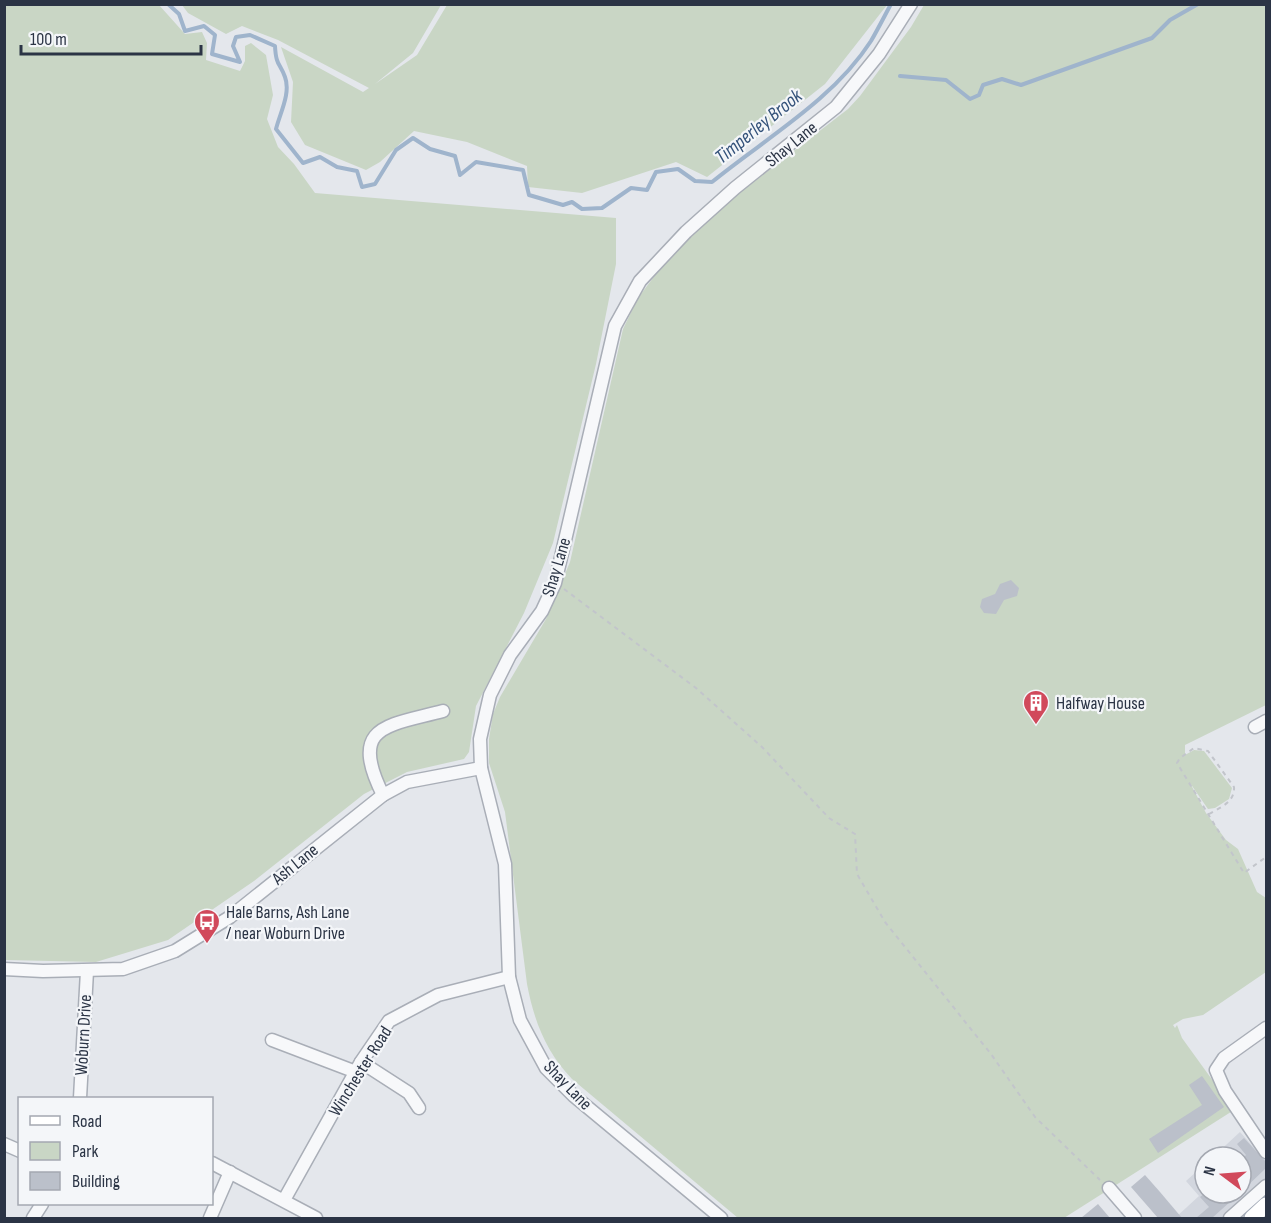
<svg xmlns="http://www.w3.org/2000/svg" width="1271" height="1223" viewBox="0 0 1271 1223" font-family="'Sofia Sans Condensed',sans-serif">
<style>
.built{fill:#d2d6de}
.green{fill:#c9d6c5}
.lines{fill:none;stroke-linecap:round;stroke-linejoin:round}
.stream{stroke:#9fb4cc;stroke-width:4}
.building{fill:#bbc0ca}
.minor-casing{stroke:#a9aeb7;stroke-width:15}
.major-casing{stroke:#a3abb8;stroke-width:18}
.path{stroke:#c2c5cb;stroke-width:2;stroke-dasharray:4.5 4.5;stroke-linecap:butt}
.minor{stroke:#f7f8fa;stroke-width:12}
.major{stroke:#fff;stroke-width:15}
.labels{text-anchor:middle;stroke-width:4.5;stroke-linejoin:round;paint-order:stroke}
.street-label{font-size:18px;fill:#2b3445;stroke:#f4f6f9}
.poi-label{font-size:18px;fill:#2b3445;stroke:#f4f6f9;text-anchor:start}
.water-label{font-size:20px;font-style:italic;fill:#34527a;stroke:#f4f6f9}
</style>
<rect width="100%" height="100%" fill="#e4e7ec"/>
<polygon class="built" points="1240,1132 1266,1161 1266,1181 1225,1218 1175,1218 1199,1196 1186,1181 1205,1164 1205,1193 1241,1193 1241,1157 1213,1157"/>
<g class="green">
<polygon points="5,5 159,5 185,34 202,32 207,43 206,60 240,71 245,61 245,46 251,43 266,55 273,95 267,119 278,147 294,164 315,193 616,218 616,264 596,364 553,543 524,613 476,706 469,752 464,759 407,772 364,794 254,881 168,940 96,962 5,960"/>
<polygon points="182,5 441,5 413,53 375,84 417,55 447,5 887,5 825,84 707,177 676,162 582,193 528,187 527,166 467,142 414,131 380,162 366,170 305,145 291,122 293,82 281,47 363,92 369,88 278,40 242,26 226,34 188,13"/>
<path d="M924 5H1266V705L1185 745V755L1194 750 1204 751 1232 788 1229 799 1215 808 1208 809 1190 783 1206 813 1226 840 1238 849 1257 892 1266 898V972L1203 1015 1183 1019 1173 1025 1175 1028 1177 1025 1182 1038 1234 1110 1064 1218H738L572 1079C546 1052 534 1021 527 984L505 812 489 763V739L493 714 500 697 546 619 570 562 623 329 638 298 665 262 729 201 848 109 860 96 911 27Z"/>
</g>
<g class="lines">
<g class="stream">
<path d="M168 4 179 14 185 31 204 26 215 35 212 54 240 62 233 46 236 37 250 35 275 46C276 66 280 63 285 77 291 93 280 113 276 129L303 163 320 157 337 167 357 171 362 187 375 184 396 150 413 138 430 149 455 156 460 175 476 162 523 170 529 195 563 205 572 202 582 209 602 208 631 188 647 190 656 172 678 169 695 181 712 182C766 138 833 100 871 41 878 29 884 17 891 4"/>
<polyline points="900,76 946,80 970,99 979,95 983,85 1002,79 1021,85 1152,38 1170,20 1198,4"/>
</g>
</g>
<g class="building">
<polygon points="1011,580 1019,588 1017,596 1004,600 996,614 984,613 980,607 982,599 995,594 1000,584"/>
<polygon points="1202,1076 1224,1107 1158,1153 1149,1139 1202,1105 1189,1085"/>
<polygon points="1244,1138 1266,1162 1266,1168 1241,1192 1241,1160 1246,1155 1237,1144"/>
<polygon points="1145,1175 1160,1192 1182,1218 1158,1218 1131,1187"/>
<polygon points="1205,1193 1240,1193 1212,1218 1196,1218 1209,1207 1200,1197"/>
<polygon points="1098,1204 1110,1218 1081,1218"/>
</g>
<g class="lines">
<defs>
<g id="minor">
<polyline points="1255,727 1266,721"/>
<path d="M383 795C348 725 387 726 443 711"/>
<polyline points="4,969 43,971 123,969 175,951 230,917 383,795 407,782 481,768"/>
<polyline points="1266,1028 1224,1058 1216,1070 1225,1091 1266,1152"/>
<polyline points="272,1040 356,1072"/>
<polyline points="361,1062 409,1093 419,1108"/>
<polyline points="80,1098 87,971"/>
<polyline points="4,1144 20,1151"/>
<polyline points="212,1163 316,1218"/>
<polyline points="1109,1188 1135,1218"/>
<polyline points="284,1200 361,1062 389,1021 438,995 509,977"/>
<polyline points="33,1218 42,1204"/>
<polyline points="210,1218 230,1172"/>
<polyline points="721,1218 574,1096 546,1068 520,1020 509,977 505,864 481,768 480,739 490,695 510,655 542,611 555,583 615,326 640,281 686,232 735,188 836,107 879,54 911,4"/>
<polyline points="1230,1218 1266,1186"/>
</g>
<polyline id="major" points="1252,1218 1266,1205"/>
</defs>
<use href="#minor" class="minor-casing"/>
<use href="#major" class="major-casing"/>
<g class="path">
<polyline points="564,589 696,688 762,747 829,818 855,834 857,874 885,922 991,1054 1035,1117 1100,1180"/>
<path d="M1209 814C1221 807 1235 802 1234 787L1208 751 1194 748 1180 758 1177 763 1244 873 1266 857"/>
</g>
<use href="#minor" class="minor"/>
<use href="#major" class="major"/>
</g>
<defs>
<symbol id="building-pin" viewBox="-11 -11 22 30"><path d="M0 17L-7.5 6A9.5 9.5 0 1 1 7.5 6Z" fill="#d1495b" stroke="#f4f6f9"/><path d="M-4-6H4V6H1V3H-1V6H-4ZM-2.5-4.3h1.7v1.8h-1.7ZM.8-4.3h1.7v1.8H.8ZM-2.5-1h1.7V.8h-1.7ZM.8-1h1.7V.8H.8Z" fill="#fff"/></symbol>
<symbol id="bus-pin" viewBox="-11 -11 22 30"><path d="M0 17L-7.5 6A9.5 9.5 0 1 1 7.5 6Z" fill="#d1495b" stroke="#f4f6f9"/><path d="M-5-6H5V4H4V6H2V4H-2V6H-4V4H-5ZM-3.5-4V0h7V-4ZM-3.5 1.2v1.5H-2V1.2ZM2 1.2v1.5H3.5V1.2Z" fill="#fff"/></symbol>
</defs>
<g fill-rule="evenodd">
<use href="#building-pin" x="1021" y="688" width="30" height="40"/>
<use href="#bus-pin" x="192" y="907" width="30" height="40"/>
</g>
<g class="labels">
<g class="street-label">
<text transform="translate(791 144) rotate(-39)" y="6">Shay Lane</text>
<text transform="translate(556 567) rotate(-73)" y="6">Shay Lane</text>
<text transform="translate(295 864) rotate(-39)" y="6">Ash Lane</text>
<text transform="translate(83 1035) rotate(-87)" y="6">Woburn Drive</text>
<text transform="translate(360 1071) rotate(-58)" y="6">Winchester Road</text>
<text transform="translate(568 1085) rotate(46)" y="6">Shay Lane</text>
</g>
<g class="poi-label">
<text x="1056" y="709">Halfway House</text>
<text x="226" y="918">Hale Barns, Ash Lane<tspan x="226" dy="21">/ near Woburn Drive</tspan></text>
</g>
<g class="water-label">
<text transform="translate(758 126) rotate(-39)" y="7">Timperley Brook</text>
</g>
</g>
<rect width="1271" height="1223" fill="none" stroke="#2b3445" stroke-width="12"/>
<rect x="18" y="1097" width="195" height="108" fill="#f4f6f9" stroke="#a4a8b1" stroke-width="1.5"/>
<rect x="30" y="1116" width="30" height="9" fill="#ffffff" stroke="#a4a8b1" stroke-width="1.5"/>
<text x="72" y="1127" font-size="18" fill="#2b3445">Road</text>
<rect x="30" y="1142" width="30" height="18" fill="#c9d6c5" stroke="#a4a8b1" stroke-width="1.5"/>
<text x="72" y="1157" font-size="18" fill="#2b3445">Park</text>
<rect x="30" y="1172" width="30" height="18" fill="#bbc0ca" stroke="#a4a8b1" stroke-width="1.5"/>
<text x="72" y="1187" font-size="18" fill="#2b3445">Building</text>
<g transform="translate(1223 1175) rotate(286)"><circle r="28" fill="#f4f6f9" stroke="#a4a8b1" stroke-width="1.5"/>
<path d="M0-4.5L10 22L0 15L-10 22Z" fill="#d1495b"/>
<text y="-9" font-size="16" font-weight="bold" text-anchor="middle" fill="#2b3445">N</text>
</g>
<path d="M21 45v9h180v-9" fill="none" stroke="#2b3445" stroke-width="3"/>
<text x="30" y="45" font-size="18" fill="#2b3445" stroke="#f4f6f9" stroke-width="4.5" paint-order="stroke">100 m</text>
</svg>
